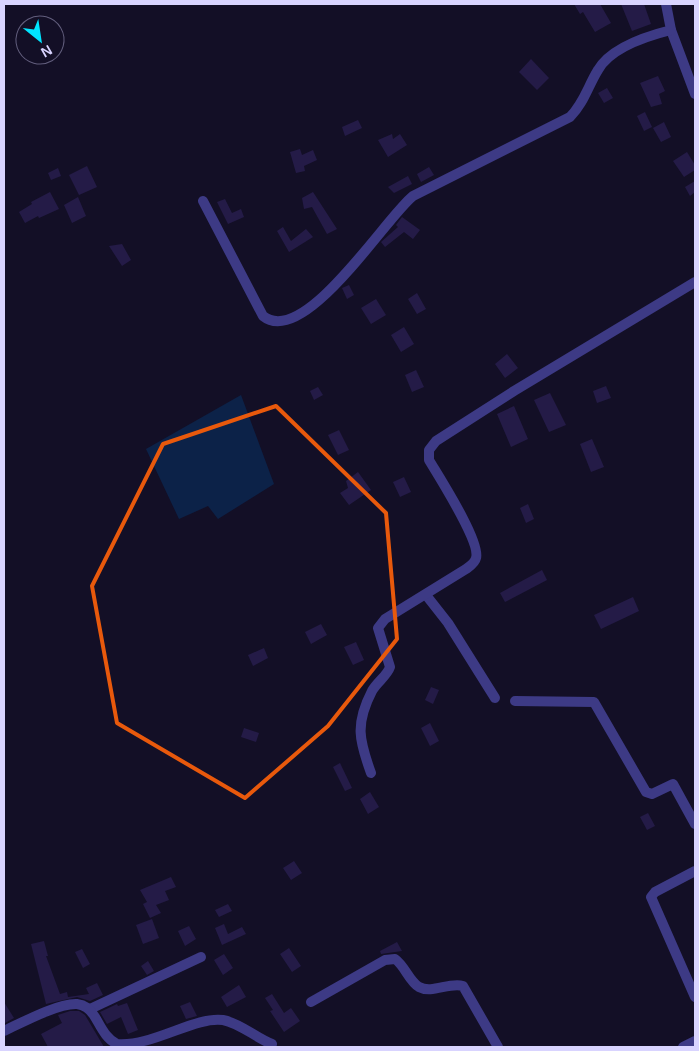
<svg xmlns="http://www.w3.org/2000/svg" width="699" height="1051" viewBox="0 0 699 1051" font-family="Helvetica,sans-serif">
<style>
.water{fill:#0c2248}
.building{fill:#241b47}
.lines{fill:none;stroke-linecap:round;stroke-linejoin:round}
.street{stroke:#3d3a85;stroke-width:10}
.marked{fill:none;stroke:#e8590c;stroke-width:4;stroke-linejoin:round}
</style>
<rect width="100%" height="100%" fill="#130f26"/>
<polygon class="water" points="241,395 274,484 218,519 208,506 179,519 146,449"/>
<g class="building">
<polygon points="574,4 600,4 611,23 595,32 583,12 580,14"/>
<polygon points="621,4 644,4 651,24 632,31"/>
<polygon points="531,59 549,78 537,90 519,72"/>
<polygon points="658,76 665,91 659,94 662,104 651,107 640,83"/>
<polygon points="607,88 613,98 604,103 598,93"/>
<polygon points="645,112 652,127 644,131 637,116"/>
<polygon points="358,120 362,128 345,136 342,127"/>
<polygon points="664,122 671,137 661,142 653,128"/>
<polygon points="392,134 393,139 400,134 407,145 388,157 378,140"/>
<polygon points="300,149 302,155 313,150 317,160 304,166 305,171 296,173 290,152"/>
<polygon points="687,152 695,165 695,170 684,177 673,161"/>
<polygon points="87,166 97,187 79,195 69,175"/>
<polygon points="429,167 434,175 421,182 417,174"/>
<polygon points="58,168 61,176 51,180 48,173"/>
<polygon points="408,176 412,184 394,193 388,187"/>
<polygon points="695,181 695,192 690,196 685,187"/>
<polygon points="50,192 59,209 39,218 38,216 25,223 19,212 32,204 31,202"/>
<polygon points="313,192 337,229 327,234 312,207 304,209 302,198"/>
<polygon points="78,197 86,216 72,223 64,205"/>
<polygon points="225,199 232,213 241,209 244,217 228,224 217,202"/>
<polygon points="402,217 420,230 413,239 404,232 385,247 381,242 398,227 396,225"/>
<polygon points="283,227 291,241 306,229 313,237 289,252 277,231"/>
<polygon points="122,244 131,260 122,266 109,246"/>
<polygon points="349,285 354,295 347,299 342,288"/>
<polygon points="417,293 426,309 417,314 408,299"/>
<polygon points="376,299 386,315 371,324 361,308"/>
<polygon points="404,327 414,344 401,352 391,335"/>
<polygon points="507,354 518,368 505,378 495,364"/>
<polygon points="416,370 424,387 412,392 405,375"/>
<polygon points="606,386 611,398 597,403 593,391"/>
<polygon points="318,387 323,395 314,400 310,391"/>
<polygon points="550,393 566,425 549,432 534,400"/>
<polygon points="514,406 528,439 511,447 497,414"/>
<polygon points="339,430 349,450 338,455 328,435"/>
<polygon points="592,439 604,467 591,472 580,444"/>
<polygon points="358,472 371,490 349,505 340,493 348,488 346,481"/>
<polygon points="404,477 411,492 400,497 393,482"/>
<polygon points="528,504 534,519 526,523 520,508"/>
<polygon points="542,570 547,580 505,602 500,593"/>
<polygon points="633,597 639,611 601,629 594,615"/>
<polygon points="321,624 327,635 311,644 305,632"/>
<polygon points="356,642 364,660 353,665 344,647"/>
<polygon points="264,648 268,658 253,666 248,655"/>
<polygon points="431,687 439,690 433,704 425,700"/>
<polygon points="430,723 439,741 430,746 421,728"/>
<polygon points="244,728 259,733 256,742 241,737"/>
<polygon points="340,763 352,788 345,791 333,767"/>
<polygon points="370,792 379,807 368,814 360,799"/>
<polygon points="648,813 655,826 647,830 640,817"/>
<polygon points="294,861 302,873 291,880 283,868"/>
<polygon points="171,877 176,887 165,891 169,900 156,905 161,913 150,918 143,904 147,902 140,890"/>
<polygon points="228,904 232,911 219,917 215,910"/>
<polygon points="152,919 159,938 143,944 136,925"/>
<polygon points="224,924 228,934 242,927 246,934 222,945 215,928"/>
<polygon points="189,926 196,939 185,946 178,931"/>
<polygon points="44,941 48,956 46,956 60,994 67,992 68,997 89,994 86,988 97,983 103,995 90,1001 77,997 46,1004 31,944"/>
<polygon points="397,942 402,951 381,954 380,951"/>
<polygon points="289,948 301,966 292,972 280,954"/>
<polygon points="82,949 90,964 83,968 75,952"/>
<polygon points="224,954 233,968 223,975 214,960"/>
<polygon points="148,961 154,971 147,975 141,966"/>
<polygon points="239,985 246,997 227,1007 221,997"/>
<polygon points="272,994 284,1013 291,1008 300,1021 284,1032 270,1011 273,1010 265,998"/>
<polygon points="4,1002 14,1018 5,1023 4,1021"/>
<polygon points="190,1002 197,1016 186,1019 180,1006"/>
<polygon points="127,1003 138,1030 128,1034 121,1017 107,1024 100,1012 117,1004 118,1006"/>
<polygon points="70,1011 79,1011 85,1015 104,1047 48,1047 41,1034 62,1023 58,1015"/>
</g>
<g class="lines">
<g class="street">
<polyline points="671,30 695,94"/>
<path d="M203 201 263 316C304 349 386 217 413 196L570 117C584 103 588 86 598 70 611 47 647 36 671 30L666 4"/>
<polyline points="426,595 448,623 495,698"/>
<polyline points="515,701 594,702 646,792 652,794 673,784 695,824"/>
<path d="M371 773C359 740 355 724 372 691 377 682 387 676 390 667L378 628 385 619 466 569C470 566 475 563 476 558 481 542 439 477 429 460V450L436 441 514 391 695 282"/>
<polyline points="695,871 655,892 651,897 695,997"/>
<path d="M311 1002 385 960 395 959C405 966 409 981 419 987 432 994 449 982 463 986L498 1047"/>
<polyline points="90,1009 201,957"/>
<path d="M4 1031C21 1023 58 1003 77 1004 86 1005 91 1010 95 1017 101 1027 106 1039 117 1044 152 1047 195 1016 223 1020 240 1023 256 1038 272 1044"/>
<polyline points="683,1047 695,1041"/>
</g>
</g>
<path class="marked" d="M276 406 386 513 397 639 328 726 245 798 117 723 92 586 163 444Z"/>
<rect width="699" height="1051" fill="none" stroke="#d9d4ff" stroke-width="10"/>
<g transform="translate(40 40) rotate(150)"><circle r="24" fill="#130f26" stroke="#625e7d"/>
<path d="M0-4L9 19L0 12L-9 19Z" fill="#00e5ff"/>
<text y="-8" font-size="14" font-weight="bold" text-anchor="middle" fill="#d9d4ff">N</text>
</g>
</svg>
